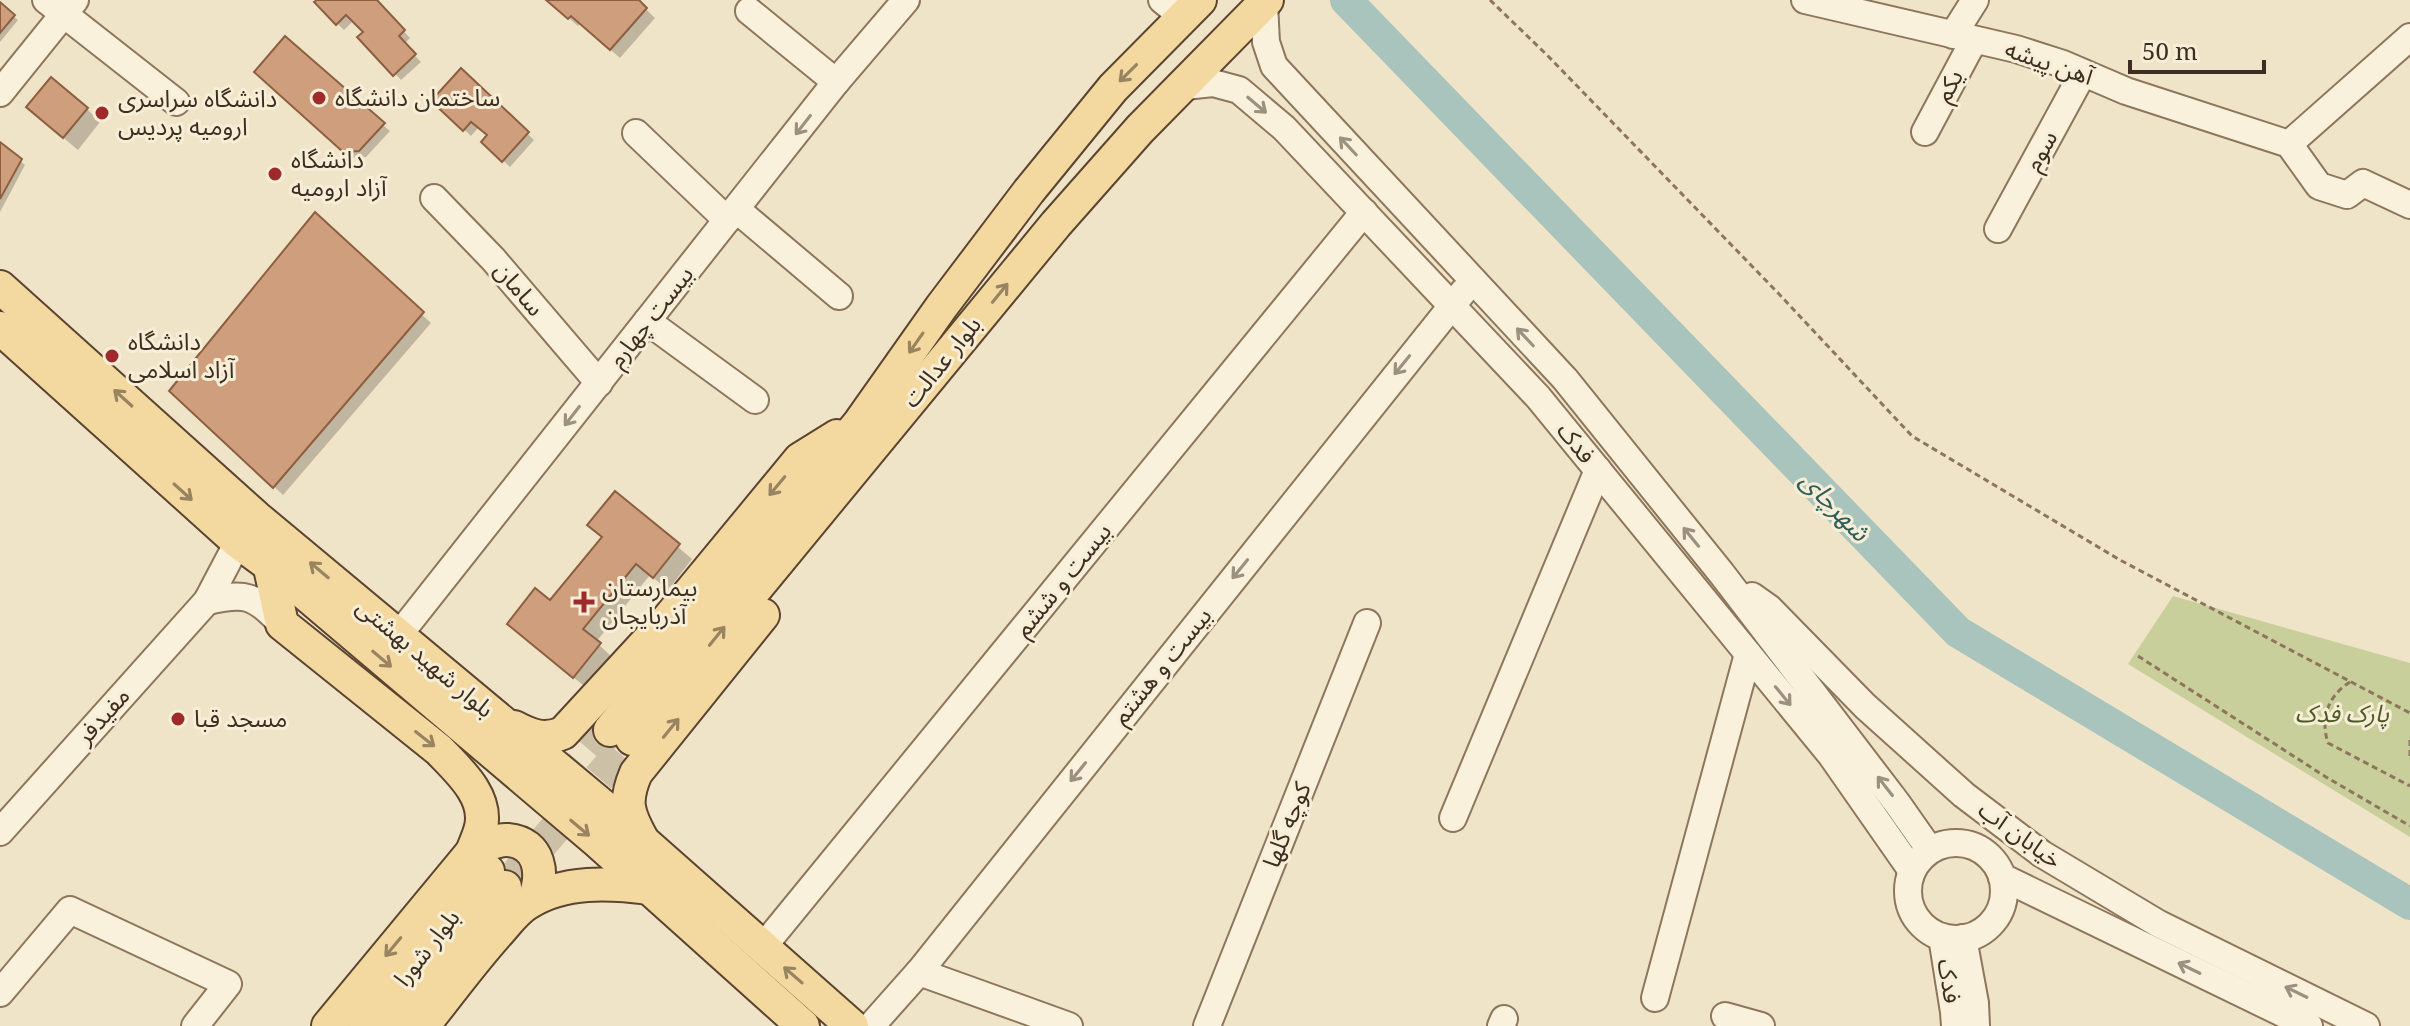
<svg xmlns="http://www.w3.org/2000/svg" width="2410" height="1026" viewBox="0 0 2410 1026" font-family="'Noto Serif','Noto Sans Arabic',serif">
<style>
.green{fill:#c9cf9b}
.shadow{fill:#0003}
.lines{fill:none;stroke-linecap:round;stroke-linejoin:round}
.river{stroke:#a9c4bc;stroke-width:32}
.building{fill:#cf9f7d;stroke:#8d5f41;stroke-width:2}
.major-tunnel{stroke:#ccc0a6;stroke-width:32;stroke-dasharray:32 16;stroke-linecap:butt}
.minor-casing{stroke:#8d765c;stroke-width:30}
.major-casing{stroke:#5b4430;stroke-width:36}
.path{stroke:#8d765c;stroke-width:3;stroke-dasharray:6 4;stroke-linecap:butt}
.minor{stroke:#faf1dc;stroke-width:26}
.major{stroke:#f3d9a0;stroke-width:32}
.oneway{stroke:#988460}
.oneway2{stroke:#9c907e}
.poi-dot{fill:#9e2a2b;stroke:#f7eed8;stroke-width:3}
.labels{text-anchor:middle;stroke-width:6;stroke-linejoin:round;paint-order:stroke}
.street-label{font-size:24px;fill:#3d2e20;stroke:#f7eed8}
.poi-label{font-size:24px;fill:#3d2e20;stroke:#f7eed8;text-anchor:start}
.park-label{font-size:24px;font-style:italic;fill:#4d5a26;stroke:#f7eed8}
.water-label{font-size:26px;font-style:italic;fill:#2f5d5a;stroke:#f7eed8}
</style>
<rect width="100%" height="100%" fill="#f0e4c8"/>
<polygon class="green" points="2173,596 2410,663 2410,837 2128,664"/>
<g class="shadow">
<polygon points="320,0 374,0 410,38 404,44 421,62 401,80 360,37 365,33 354,20 344,30 317,3"/>
<polygon points="548,0 636,0 655,18 620,58 580,23 578,26"/>
<polygon points="0,5 18,20 0,42"/>
<polygon points="461,71 534,140 510,167 483,142 489,136 479,127 471,136 434,101"/>
<polygon points="263,79 383,125 390,131 366,157 352,158"/>
<polygon points="87,109 100,122 78,150 42,120"/>
<polygon points="0,145 25,165 0,212"/>
<polygon points="315,215 431,323 283,495 181,399"/>
<polygon points="615,493 692,559 668,590 650,575 596,642 613,658 588,689 523,637 603,538 590,525"/>
</g>
<g class="lines">
<polyline class="river" points="1346,0 1958,632 2410,904"/>
</g>
<g class="building">
<polygon points="317,0 377,0 405,30 399,36 416,54 393,76 357,37 363,32 346,15 336,25 314,2"/>
<polygon points="546,0 639,0 647,8 610,50 571,16 568,19"/>
<polygon points="0,2 15,15 0,33"/>
<polygon points="285,36 385,123 359,151 343,152 254,72"/>
<polygon points="461,68 529,132 502,162 481,142 487,135 471,122 463,131 431,101"/>
<polygon points="51,77 88,108 63,138 26,107"/>
<polygon points="0,142 22,159 0,199"/>
<polygon points="315,212 424,312 273,488 169,391"/>
<polygon points="615,491 680,544 653,578 636,564 583,629 601,643 573,678 507,624 535,588 550,600 602,537 587,525"/>
</g>
<g class="lines">
<g class="major-tunnel">
<polyline points="560,788 610,730"/>
<polyline points="505,887 632,739"/>
</g>
<defs>
<g id="minor">
<polyline points="46,0 176,102"/>
<polyline points="1162,0 1183,17"/>
<polyline points="1805,0 2016,49 2063,64 2126,91 2289,144 2319,186 2347,195 2363,183 2410,205"/>
<polyline points="1264,4 1266,42 1274,66 1565,379 1722,574 1897,803 1930,850"/>
<polyline points="749,11 836,82"/>
<polyline points="1953,35 1975,0"/>
<polyline points="1185,86 1213,83 1239,90 1284,128 1538,397 1831,755 1912,871"/>
<polyline points="0,93 75,0"/>
<polyline points="1925,132 1974,40"/>
<polyline points="636,133 727,220"/>
<polyline points="2289,144 2410,37"/>
<polyline points="434,198 493,259 599,383"/>
<polyline points="736,209 839,296"/>
<polyline points="1998,229 2083,73"/>
<polyline points="647,321 755,400"/>
<polyline points="1752,596 1769,608 1865,706 1964,795 2042,854 2159,924 2366,1026"/>
<path d="M207 601C247 592 253 595 282 624"/>
<polyline points="398,636 836,82 906,0"/>
<polyline points="1453,818 1598,470"/>
<polyline points="0,832 207,601 238,542"/>
<circle cx="1956" cy="891" r="48"/>
<polyline points="2002,877 2309,1026"/>
<polyline points="1942,937 1954,1012 1955,1026"/>
<polyline points="1963,938 1975,1003 1976,1026"/>
<polyline points="762,948 1364,212"/>
<polyline points="919,972 1069,1026"/>
<polyline points="0,993 70,910 228,984 195,1026"/>
<polyline points="1655,998 1748,654"/>
<polyline points="1725,1016 1761,1026"/>
<polyline points="871,1026 919,972 1463,292"/>
<polyline points="1207,1026 1367,623"/>
<polyline points="1501,1026 1504,1019"/>
</g>
<g id="major">
<polyline points="0,287 256,517 609,811 852,1026"/>
<polyline points="0,328 238,542 289,580 598,842 803,1026"/>
<path d="M269 563 282 624 439 750C458 770 488 796 481 827 479 836 475 844 472 852L328 1026"/>
<path d="M514 727C531 736 544 741 563 733L668 619 800 459 837 436"/>
<polyline points="610,730 860,422 942,306 1029,191 1113,88 1200,0"/>
<polyline points="632,739 1056,224 1140,129 1267,0"/>
<path d="M642 839C627 812 624 801 636 773L763 615"/>
<path d="M472 852C483 847 496 839 508 840 541 843 544 875 534 899"/>
<polyline points="365,1026 488,871"/>
<polyline points="397,1026 505,887"/>
<path d="M423 1026C448 995 471 963 497 934 507 923 516 910 528 903 564 880 610 883 650 888"/>
</g>
</defs>
<use href="#minor" class="minor-casing"/>
<use href="#major" class="major-casing"/>
<g class="path">
<polyline points="1490,0 1547,55 1779,294 1912,436 2120,560 2410,713"/>
<polyline points="2138,656 2326,777 2410,826"/>
<path d="M2350 682C2328 696 2320 718 2328 743L2410 786"/>
<polyline points="2410,740 2410,760"/>
</g>
<use href="#minor" class="minor"/>
<use href="#major" class="major"/>
</g>
<defs><path id="oneway-shaft" d="M-6 0H5M1.5-3L5.5 0L1.5 3" fill="none" stroke-width="1.6" stroke-linecap="round" stroke-linejoin="round" transform="scale(2)"/></defs>
<g class="oneway">
<use href="#oneway-shaft" transform="translate(1128 73) rotate(135)"/>
<use href="#oneway-shaft" transform="translate(1000 293) rotate(-51)"/>
<use href="#oneway-shaft" transform="translate(916 343) rotate(125)"/>
<use href="#oneway-shaft" transform="translate(123 398) rotate(-138)"/>
<use href="#oneway-shaft" transform="translate(777 486) rotate(130)"/>
<use href="#oneway-shaft" transform="translate(183 492) rotate(42)"/>
<use href="#oneway-shaft" transform="translate(319 570) rotate(-140)"/>
<use href="#oneway-shaft" transform="translate(717 636) rotate(-51)"/>
<use href="#oneway-shaft" transform="translate(382 659) rotate(40)"/>
<use href="#oneway-shaft" transform="translate(671 728) rotate(-51)"/>
<use href="#oneway-shaft" transform="translate(425 739) rotate(38)"/>
<use href="#oneway-shaft" transform="translate(580 828) rotate(40)"/>
<use href="#oneway-shaft" transform="translate(393 947) rotate(130)"/>
<use href="#oneway-shaft" transform="translate(793 975) rotate(-139)"/>
</g>
<g class="oneway2">
<use href="#oneway-shaft" transform="translate(1257 105) rotate(40)"/>
<use href="#oneway-shaft" transform="translate(803 125) rotate(128)"/>
<use href="#oneway-shaft" transform="translate(1348 146) rotate(-133)"/>
<use href="#oneway-shaft" transform="translate(1525 337) rotate(-133)"/>
<use href="#oneway-shaft" transform="translate(1402 365) rotate(129)"/>
<use href="#oneway-shaft" transform="translate(572 416) rotate(128)"/>
<use href="#oneway-shaft" transform="translate(1691 537) rotate(-129)"/>
<use href="#oneway-shaft" transform="translate(1240 569) rotate(129)"/>
<use href="#oneway-shaft" transform="translate(1783 696) rotate(51)"/>
<use href="#oneway-shaft" transform="translate(1078 772) rotate(129)"/>
<use href="#oneway-shaft" transform="translate(1885 786) rotate(-128)"/>
<use href="#oneway-shaft" transform="translate(2189 968) rotate(-154)"/>
<use href="#oneway-shaft" transform="translate(2296 992) rotate(-154)"/>
</g>
<g class="poi-dot">
<circle cx="319" cy="98" r="8"/>
<circle cx="102" cy="113" r="8"/>
<circle cx="275" cy="174" r="8"/>
<circle cx="112" cy="356" r="8"/>
<path d="M580 590h8v8h8v8h-8v8h-8v-8h-8v-8h8z"/>
<circle cx="178" cy="719" r="8"/>
</g>
<g class="labels">
<g class="street-label">
<text transform="translate(2049 63) rotate(19)" y="8">آهن پیشه</text>
<text transform="translate(1949 86) rotate(-62)" y="8">یکم</text>
<text transform="translate(2041 151) rotate(-61)" y="8">سوم</text>
<text transform="translate(519 289) rotate(50)" y="8">سامان</text>
<text transform="translate(651 317) rotate(-52)" y="8">بیست چهارم</text>
<text transform="translate(942 362) rotate(-51)" y="8">بلوار عدالت</text>
<text transform="translate(1576 443) rotate(51)" y="8">فدک</text>
<text transform="translate(1063 580) rotate(-51)" y="8">بیست و ششم</text>
<text transform="translate(425 658) rotate(40)" y="8">بلوار شهید بهشتی</text>
<text transform="translate(1162 666) rotate(-51)" y="8">بیست و هشتم</text>
<text transform="translate(103 716) rotate(-48)" y="8">مفیدفر</text>
<text transform="translate(1287 825) rotate(-68)" y="8">کوچه گلها</text>
<text transform="translate(2020 835) rotate(36)" y="8">خیابان آب</text>
<text transform="translate(427 948) rotate(-52)" y="8">بلوار شورا</text>
<text transform="translate(1949 981) rotate(81)" y="8">فدک</text>
</g>
<g class="poi-label">
<text x="335" y="106">ساختمان دانشگاه</text>
<text x="118" y="107">دانشگاه سراسری<tspan x="118" dy="28">ارومیه پردیس</tspan></text>
<text x="291" y="168">دانشگاه<tspan x="291" dy="28">آزاد ارومیه</tspan></text>
<text x="128" y="350">دانشگاه<tspan x="128" dy="28">آزاد اسلامی</tspan></text>
<text x="602" y="596">بیمارستان<tspan x="602" dy="28">آذربایجان</tspan></text>
<text x="194" y="727">مسجد قبا</text>
</g>
<g class="park-label">
<text x="2342" y="722">پارک فدک</text>
</g>
<g class="water-label">
<text transform="translate(1835 506) rotate(46)" y="9">شهرچای</text>
</g>
</g>
<path d="M2130 60v12h134v-12" fill="none" stroke="#3d2e20" stroke-width="4"/>
<text x="2142" y="60" font-size="24" fill="#3d2e20" stroke="#f7eed8" stroke-width="6" paint-order="stroke">50 m</text>
</svg>
